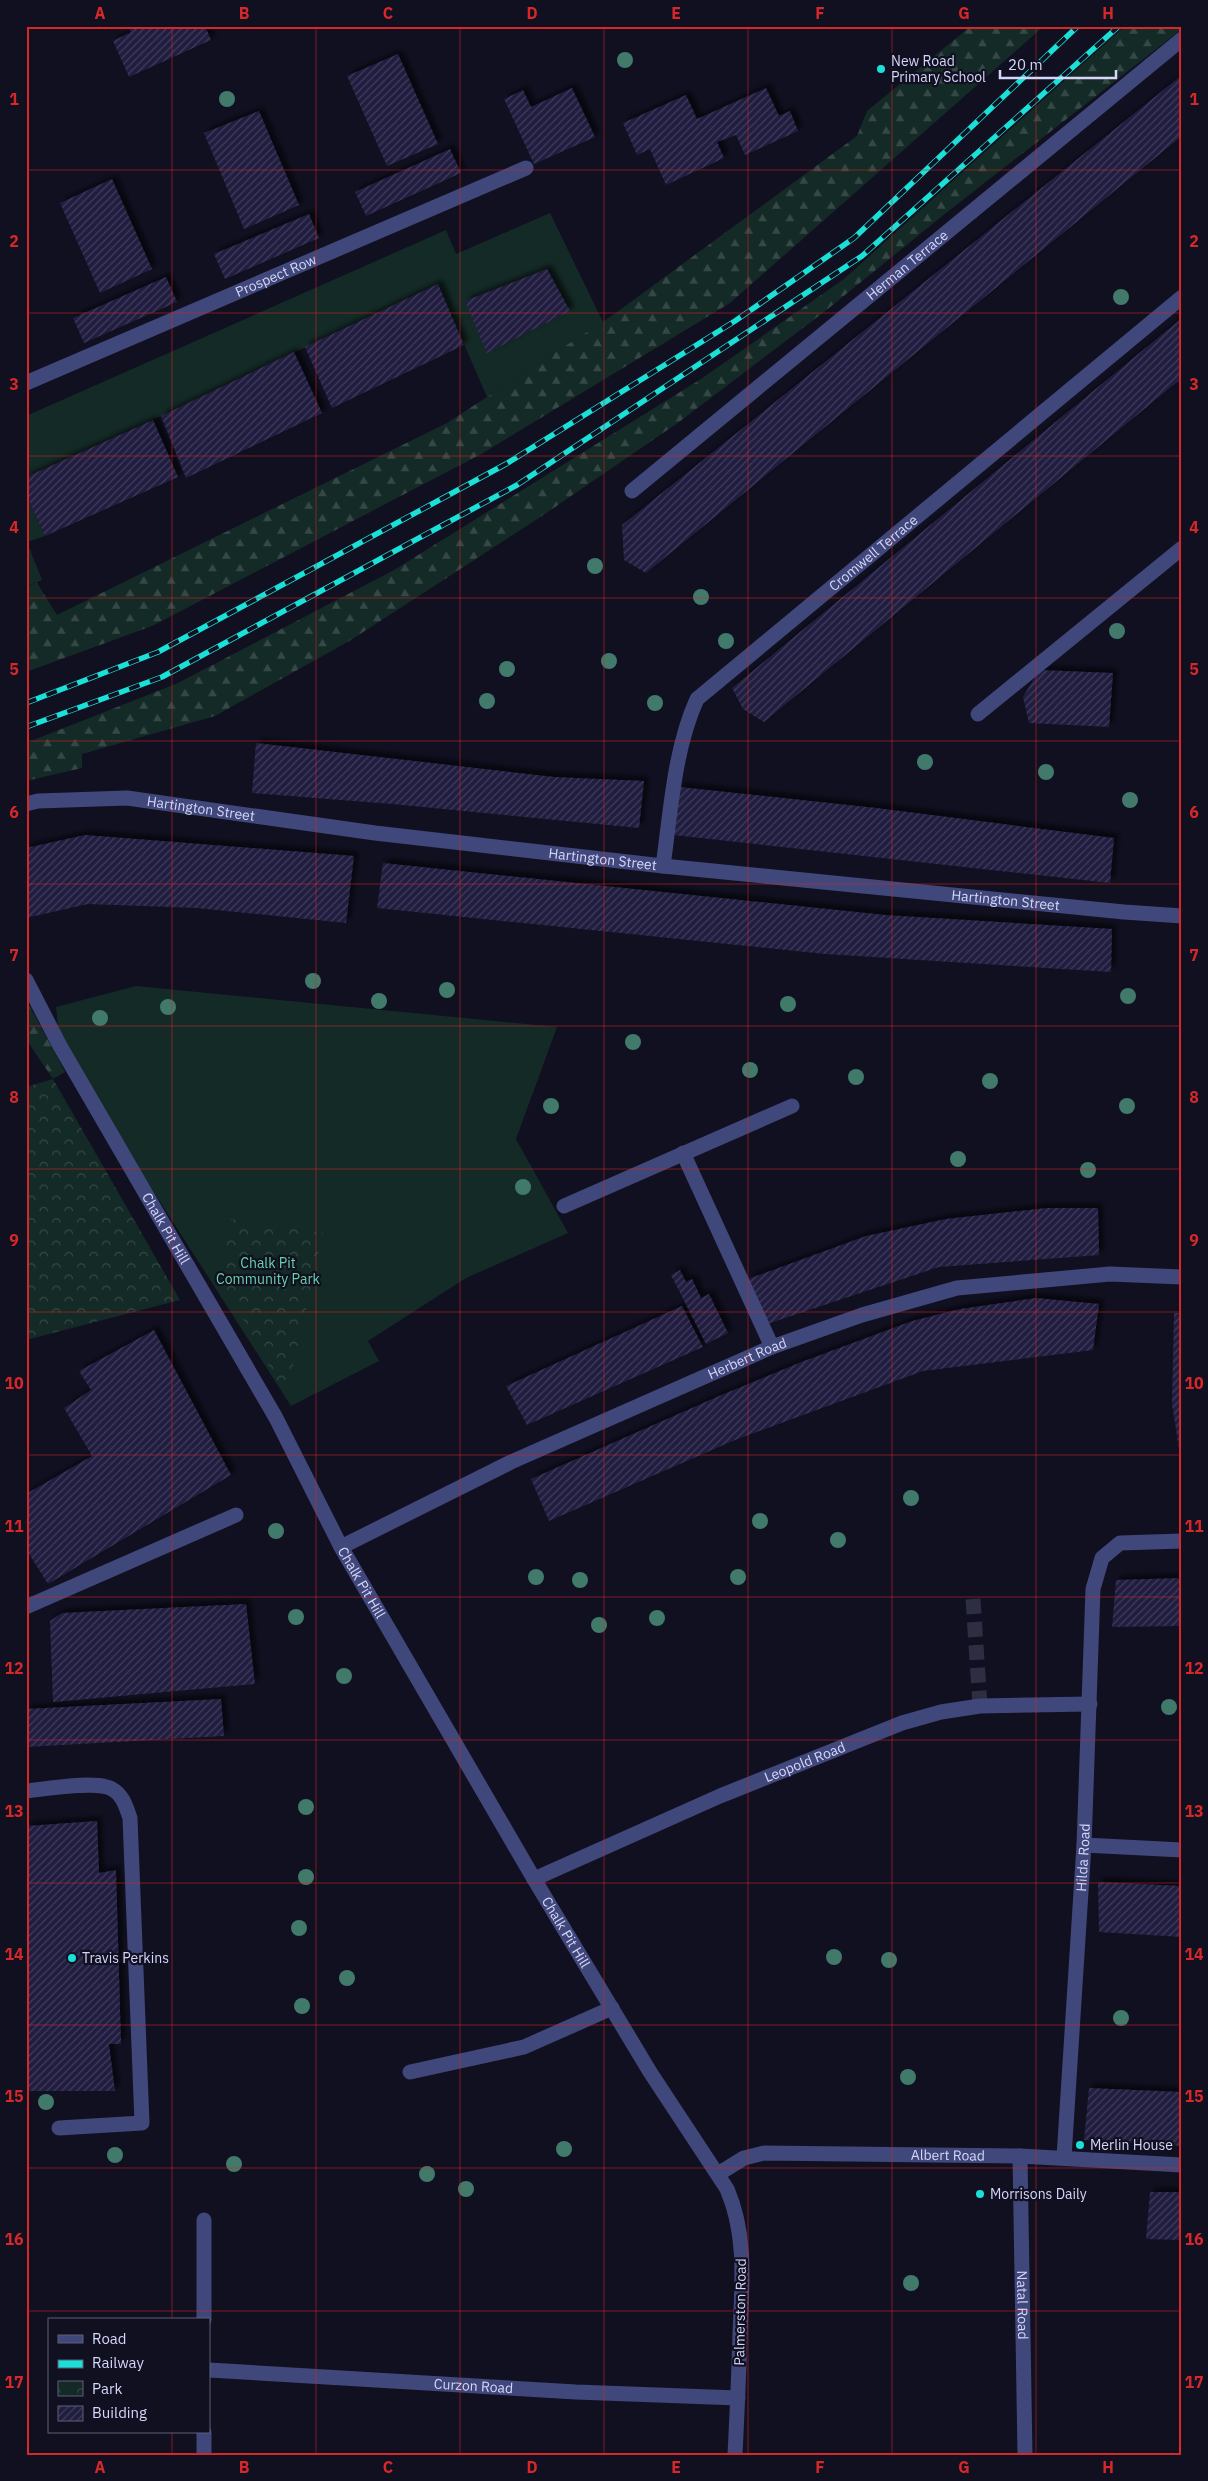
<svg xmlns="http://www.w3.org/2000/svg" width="1208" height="2481" viewBox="0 0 1208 2481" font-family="'IBM Plex Sans',sans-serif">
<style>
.grass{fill:#142a26}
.forest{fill:url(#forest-firs)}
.park{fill:url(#park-crowns)}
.building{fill:url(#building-hatch);filter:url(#shadow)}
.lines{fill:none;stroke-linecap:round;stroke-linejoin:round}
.minor-tunnel{stroke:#2e2e42;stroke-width:15;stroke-dasharray:15 8;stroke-linecap:butt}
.minor{stroke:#40477a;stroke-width:15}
.rail-casing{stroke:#1be0d7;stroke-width:5.5}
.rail{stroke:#101021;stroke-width:4;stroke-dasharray:11;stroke-linecap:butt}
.tree{fill:#417a6b}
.grid{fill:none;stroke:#d62828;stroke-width:1;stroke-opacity:0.55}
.poi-dot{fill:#1be0d7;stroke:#101021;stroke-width:2}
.labels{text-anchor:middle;stroke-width:4.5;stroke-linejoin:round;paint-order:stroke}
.poi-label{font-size:14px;fill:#d5d6fa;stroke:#101021;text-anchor:start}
.street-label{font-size:14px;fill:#d5d6fa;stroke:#101021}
.park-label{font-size:14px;fill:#69d1a8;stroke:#101021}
.neatline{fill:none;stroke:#d62828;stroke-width:2}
.grid-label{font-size:16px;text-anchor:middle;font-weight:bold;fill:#d62828}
</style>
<defs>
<pattern id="forest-firs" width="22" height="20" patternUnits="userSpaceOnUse" patternTransform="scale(1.25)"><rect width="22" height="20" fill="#142a26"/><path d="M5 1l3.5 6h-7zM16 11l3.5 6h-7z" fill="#354846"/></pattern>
<pattern id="park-crowns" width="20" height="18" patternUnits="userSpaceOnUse" patternTransform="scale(1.25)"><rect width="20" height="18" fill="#142a26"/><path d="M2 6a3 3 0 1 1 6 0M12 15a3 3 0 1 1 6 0" fill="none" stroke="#354846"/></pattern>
<pattern id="building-hatch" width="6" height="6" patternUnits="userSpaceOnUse" patternTransform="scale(1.25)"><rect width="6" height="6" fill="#201e3f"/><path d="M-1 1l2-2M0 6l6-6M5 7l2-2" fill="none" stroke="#403e5c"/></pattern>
<filter id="shadow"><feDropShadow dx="4.5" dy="-4.5" stdDeviation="2.5" flood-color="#0009"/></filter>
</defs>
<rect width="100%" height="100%" fill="#101021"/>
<g class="grass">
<polygon points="550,213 603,322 487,397 438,284 161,416 26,477 26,416 446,230 456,254"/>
<polygon points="26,494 45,536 27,542 42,580 26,587"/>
<polygon points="136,986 557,1027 516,1139 568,1233 466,1278 368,1341 379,1361 291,1406 60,1046 56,1007"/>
</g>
<g class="forest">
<polygon points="971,26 1044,26 730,303 483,453 152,626 26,672 26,587 37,583 57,615 447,423 613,315 857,136 867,111"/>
<polygon points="1125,26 1182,26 1182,29 946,213 824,312 679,422 539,518 351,640 215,716 82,754 82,768 26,781 26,743 178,683 394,570 701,379 844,279"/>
<polygon points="26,999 65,1072 53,1079 26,1039"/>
</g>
<g class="park">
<polygon points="53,1079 180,1300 26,1340 26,1087"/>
<polygon points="230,1219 323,1233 286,1398 220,1277"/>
</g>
<g class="building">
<polygon points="128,26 205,26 211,40 129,77 113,41 131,32"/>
<polygon points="398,54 438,144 387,166 347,76"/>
<polygon points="1182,75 1182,136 646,573 624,560 622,525"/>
<polygon points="572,88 595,137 534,164 504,99 523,90 531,107"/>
<polygon points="766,88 779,116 790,111 798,131 745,155 736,135 717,142 724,158 666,185 650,149 637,155 623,123 686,95 697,119"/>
<polygon points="259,111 299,205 244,229 204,133"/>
<polygon points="450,149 461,173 366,216 355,192"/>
<polygon points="112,179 152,269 100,293 60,203"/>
<polygon points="309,214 319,238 225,279 214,254"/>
<polygon points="547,269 570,311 487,353 465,301"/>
<polygon points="166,277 177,302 84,343 73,318"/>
<polygon points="438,284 464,345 332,408 305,347"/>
<polygon points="1182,318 1182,378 764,722 743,709 732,688"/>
<polygon points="294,352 322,413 186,478 161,416"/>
<polygon points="153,420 178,477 45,536 26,494 26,477"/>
<polygon points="1039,670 1113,673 1109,727 1029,723 1023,697"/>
<polygon points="256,743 554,777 644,781 639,828 392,804 252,793"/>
<polygon points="679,787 876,808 1114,838 1110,883 674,835"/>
<polygon points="85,835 354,856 346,923 197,908 88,904 26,918 26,848"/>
<polygon points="383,863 885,915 1112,929 1111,972 825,954 377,908"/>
<polygon points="1047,1208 1098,1208 1099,1255 939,1267 767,1324 748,1279 866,1236 946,1219"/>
<polygon points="680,1270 686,1282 692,1279 701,1298 709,1294 728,1333 706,1344 671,1275"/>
<polygon points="1036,1298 1099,1304 1093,1350 923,1371 735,1440 549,1521 531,1479 719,1396 804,1361 912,1321 960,1309"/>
<polygon points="682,1306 703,1347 527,1425 506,1386"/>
<polygon points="1174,1313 1182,1313 1181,1462 1172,1404"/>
<polygon points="154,1330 231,1475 48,1584 26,1549 26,1494 92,1456 64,1408 91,1390 79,1371"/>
<polygon points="1182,1578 1182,1626 1112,1627 1116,1580"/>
<polygon points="246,1604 255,1684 53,1702 50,1621 62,1613"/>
<polygon points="221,1699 224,1736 26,1747 26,1709"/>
<polygon points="97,1821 99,1873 116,1870 121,2044 109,2044 115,2091 26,2091 26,1826"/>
<polygon points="1098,1882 1182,1886 1182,1937 1099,1932"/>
<polygon points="1089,2088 1182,2092 1182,2146 1084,2140"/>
<polygon points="1150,2192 1182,2192 1182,2240 1146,2239"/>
</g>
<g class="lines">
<polyline class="minor-tunnel" points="973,1599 980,1706"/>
<g class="minor">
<path id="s1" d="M26 383 526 168"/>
<path id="s2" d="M632 491 1182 39"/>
<polyline points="978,714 1182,548"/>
<path id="s3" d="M26 804 38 801 127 798 375 833 663 866 1124 912 1182 916"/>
<path id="s4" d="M663 866C671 810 674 750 697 699L1182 297"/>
<path id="s5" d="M26 980 60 1046 276 1418 341 1547 534 1879 650 2072 727 2189C747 2235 742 2285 740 2333 739 2373 737 2414 735 2455"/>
<polyline points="683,1153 772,1347"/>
<polyline points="564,1206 792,1106"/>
<path id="s6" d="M341 1547 511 1462 772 1347 862 1315 957 1288 1110 1274 1182 1277"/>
<polyline points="26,1607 236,1515"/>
<path d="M26 1791C46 1789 97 1780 112 1789 123 1795 126 1807 130 1818L142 2123 59 2128"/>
<polyline points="1084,1845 1182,1850"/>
<path id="s7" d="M534 1879 720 1796 902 1723 941 1712 980 1706 1090 1704"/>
<polyline points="410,2072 524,2047 612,2008"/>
<path id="s8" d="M1020 2156 1025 2455"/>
<path id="s9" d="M1064 2157 1084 1845 1093 1589 1102 1558 1120 1543 1182 1541"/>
<path id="s10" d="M718 2174 744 2158 764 2153 1020 2156 1182 2165"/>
<polyline points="204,2320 204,2220"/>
<path id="s11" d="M209 2370 576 2392 738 2398"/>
<polyline points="204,2432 204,2455"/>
</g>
<defs>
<g id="rail">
<polyline points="26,703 158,652 506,464 735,321 854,238 1078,26"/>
<polyline points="26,727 162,677 517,485 862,256 1119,26"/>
</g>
</defs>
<use href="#rail" class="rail-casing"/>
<use href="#rail" class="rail"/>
</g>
<g class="tree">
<circle cx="625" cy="60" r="8"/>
<circle cx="227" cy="99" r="8"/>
<circle cx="1121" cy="297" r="8"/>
<circle cx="595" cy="566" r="8"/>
<circle cx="701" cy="597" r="8"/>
<circle cx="1117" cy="631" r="8"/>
<circle cx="726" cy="641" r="8"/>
<circle cx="609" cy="661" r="8"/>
<circle cx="507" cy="669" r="8"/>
<circle cx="487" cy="701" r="8"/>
<circle cx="655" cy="703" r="8"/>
<circle cx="925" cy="762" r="8"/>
<circle cx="1046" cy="772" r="8"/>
<circle cx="1130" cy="800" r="8"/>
<circle cx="313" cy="981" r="8"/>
<circle cx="447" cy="990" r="8"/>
<circle cx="1128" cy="996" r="8"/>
<circle cx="379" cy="1001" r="8"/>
<circle cx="788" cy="1004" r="8"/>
<circle cx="168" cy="1007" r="8"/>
<circle cx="100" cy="1018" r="8"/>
<circle cx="633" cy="1042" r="8"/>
<circle cx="750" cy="1070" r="8"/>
<circle cx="856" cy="1077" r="8"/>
<circle cx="990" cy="1081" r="8"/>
<circle cx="551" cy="1106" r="8"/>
<circle cx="1127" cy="1106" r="8"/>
<circle cx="958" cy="1159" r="8"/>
<circle cx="1088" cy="1170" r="8"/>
<circle cx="523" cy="1187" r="8"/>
<circle cx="911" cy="1498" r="8"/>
<circle cx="760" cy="1521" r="8"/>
<circle cx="276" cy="1531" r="8"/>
<circle cx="838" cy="1540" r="8"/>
<circle cx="536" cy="1577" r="8"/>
<circle cx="738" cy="1577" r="8"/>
<circle cx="580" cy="1580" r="8"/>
<circle cx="296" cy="1617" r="8"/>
<circle cx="657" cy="1618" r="8"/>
<circle cx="599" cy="1625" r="8"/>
<circle cx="344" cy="1676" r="8"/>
<circle cx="1169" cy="1707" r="8"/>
<circle cx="306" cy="1807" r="8"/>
<circle cx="306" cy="1877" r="8"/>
<circle cx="299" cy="1928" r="8"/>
<circle cx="834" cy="1957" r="8"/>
<circle cx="889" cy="1960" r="8"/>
<circle cx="347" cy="1978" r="8"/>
<circle cx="302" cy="2006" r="8"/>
<circle cx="1121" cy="2018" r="8"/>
<circle cx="908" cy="2077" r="8"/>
<circle cx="46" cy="2102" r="8"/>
<circle cx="564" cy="2149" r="8"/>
<circle cx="115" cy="2155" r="8"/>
<circle cx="234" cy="2164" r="8"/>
<circle cx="427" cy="2174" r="8"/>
<circle cx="466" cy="2189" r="8"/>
<circle cx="911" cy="2283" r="8"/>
</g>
<path class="grid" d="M172 26V2320M316 26V2455M460 26V2455M604 26V2455M748 26V2455M892 26V2455M1036 26V2455M26 170H1182M26 313H1182M26 456H1182M26 598H1182M26 741H1182M26 884H1182M26 1026H1182M26 1169H1182M26 1312H1182M26 1455H1182M26 1597H1182M26 1740H1182M26 1883H1182M26 2025H1182M26 2168H1182M26 2311H1182M172 2432V2455"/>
<g class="poi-dot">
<circle cx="881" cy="69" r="5"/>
<circle cx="72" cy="1958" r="5"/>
<circle cx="1080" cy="2145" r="5"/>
<circle cx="980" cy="2194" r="5"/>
</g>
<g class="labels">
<g class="poi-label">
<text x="891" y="66">New Road<tspan x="891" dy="16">Primary School</tspan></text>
<text x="82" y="1963">Travis Perkins</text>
<text x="1090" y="2150">Merlin House</text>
<text x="990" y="2199">Morrisons Daily</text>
</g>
<g class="street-label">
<text dy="5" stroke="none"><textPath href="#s2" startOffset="356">Herman Terrace</textPath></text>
<text dy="5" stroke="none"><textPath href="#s1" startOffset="272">Prospect Row</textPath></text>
<text dy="5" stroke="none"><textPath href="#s4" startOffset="400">Cromwell Terrace</textPath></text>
<text dy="5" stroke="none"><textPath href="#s3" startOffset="176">Hartington Street</textPath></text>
<text dy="5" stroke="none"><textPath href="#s3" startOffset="581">Hartington Street</textPath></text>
<text dy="5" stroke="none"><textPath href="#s3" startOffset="986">Hartington Street</textPath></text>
<text dy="5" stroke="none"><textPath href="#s5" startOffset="285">Chalk Pit Hill</textPath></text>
<text dy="5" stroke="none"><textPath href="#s6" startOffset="448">Herbert Road</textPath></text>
<text dy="5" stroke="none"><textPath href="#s5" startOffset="690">Chalk Pit Hill</textPath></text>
<text dy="5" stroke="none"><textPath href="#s7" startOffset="295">Leopold Road</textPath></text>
<text dy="5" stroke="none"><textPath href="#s9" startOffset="300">Hilda Road</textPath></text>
<text dy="5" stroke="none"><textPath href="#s5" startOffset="1095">Chalk Pit Hill</textPath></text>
<text dy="5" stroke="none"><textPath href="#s10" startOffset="235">Albert Road</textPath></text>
<text dy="5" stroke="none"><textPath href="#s8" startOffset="149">Natal Road</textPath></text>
<text transform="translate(740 2312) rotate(-89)" y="5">Palmerston Road</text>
<text dy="5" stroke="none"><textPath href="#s11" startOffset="265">Curzon Road</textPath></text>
</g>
<g class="park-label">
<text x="268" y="1268">Chalk Pit<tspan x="268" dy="16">Community Park</tspan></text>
</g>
</g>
<rect width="1208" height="2481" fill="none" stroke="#101021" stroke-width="55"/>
<rect x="48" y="2318" width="162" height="115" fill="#101021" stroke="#5f5f78"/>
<rect x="58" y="2335" width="25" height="8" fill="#40477a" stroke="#5f5f78"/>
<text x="92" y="2344" font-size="15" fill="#d5d6fa">Road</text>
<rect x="58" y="2360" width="25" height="8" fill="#1be0d7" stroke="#5f5f78"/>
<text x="92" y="2368" font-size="15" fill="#d5d6fa">Railway</text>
<rect x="58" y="2381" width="25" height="15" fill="url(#park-crowns)" stroke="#5f5f78"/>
<text x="92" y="2394" font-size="15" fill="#d5d6fa">Park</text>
<rect x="58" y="2406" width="25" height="15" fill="url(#building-hatch)" stroke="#5f5f78"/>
<text x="92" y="2418" font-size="15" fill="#d5d6fa">Building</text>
<path d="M1000 70v8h116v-8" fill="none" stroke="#d5d6fa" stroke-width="2.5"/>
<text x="1008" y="70" font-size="15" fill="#d5d6fa" stroke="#101021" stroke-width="4" paint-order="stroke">20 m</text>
<rect x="28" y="28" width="1152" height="2426" class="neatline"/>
<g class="grid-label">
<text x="100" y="19">A</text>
<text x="244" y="19">B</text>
<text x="388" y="19">C</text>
<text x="532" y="19">D</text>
<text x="676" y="19">E</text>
<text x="820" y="19">F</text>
<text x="964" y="19">G</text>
<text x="1108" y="19">H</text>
<text x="14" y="105">1</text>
<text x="1194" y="105">1</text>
<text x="14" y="247">2</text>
<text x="1194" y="247">2</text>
<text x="14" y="390">3</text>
<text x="1194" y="390">3</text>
<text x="14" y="533">4</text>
<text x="1194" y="533">4</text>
<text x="14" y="675">5</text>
<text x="1194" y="675">5</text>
<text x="14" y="818">6</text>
<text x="1194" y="818">6</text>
<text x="14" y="961">7</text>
<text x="1194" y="961">7</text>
<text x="14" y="1103">8</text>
<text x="1194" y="1103">8</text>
<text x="14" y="1246">9</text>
<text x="1194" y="1246">9</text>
<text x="14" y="1389">10</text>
<text x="1194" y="1389">10</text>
<text x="14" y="1532">11</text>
<text x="1194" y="1532">11</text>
<text x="14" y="1674">12</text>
<text x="1194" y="1674">12</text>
<text x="14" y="1817">13</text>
<text x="1194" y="1817">13</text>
<text x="14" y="1960">14</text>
<text x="1194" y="1960">14</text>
<text x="14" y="2102">15</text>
<text x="1194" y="2102">15</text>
<text x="14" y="2245">16</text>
<text x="1194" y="2245">16</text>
<text x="14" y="2388">17</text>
<text x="1194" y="2388">17</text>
<text x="100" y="2473">A</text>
<text x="244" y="2473">B</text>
<text x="388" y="2473">C</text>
<text x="532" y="2473">D</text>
<text x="676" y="2473">E</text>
<text x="820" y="2473">F</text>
<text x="964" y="2473">G</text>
<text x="1108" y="2473">H</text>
</g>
</svg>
